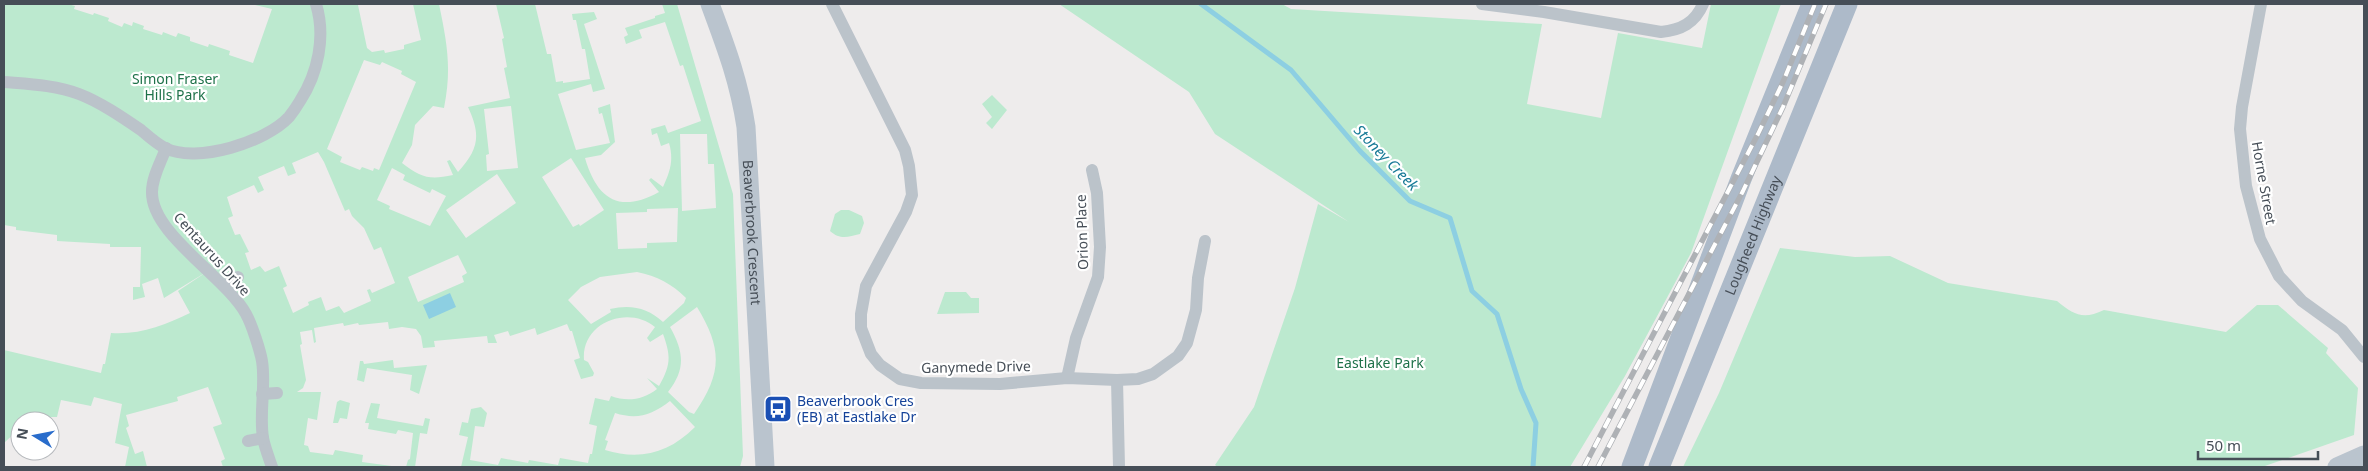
<svg xmlns="http://www.w3.org/2000/svg" width="2368" height="471" viewBox="0 0 2368 471" font-family="'Noto Sans',sans-serif">
<style>
.green{fill:#bce9cf;fill-rule:evenodd}
.water{fill:#8dcfe2}
.lines{fill:none;stroke-linecap:round;stroke-linejoin:round}
.stream{stroke:#8dcfe2;stroke-width:5}
.street{stroke:#bbc3ca;stroke-width:12}
.secondary{stroke:#bac4ce;stroke-width:19}
.primary{stroke:#adbac9;stroke-width:21}
.rail-casing{stroke:#aeb1b5;stroke-width:5.5}
.rail{stroke:#fff;stroke-width:4;stroke-dasharray:11;stroke-linecap:butt}
.labels{text-anchor:middle;stroke-width:4.5;stroke-linejoin:round;paint-order:stroke}
.park-label{font-size:14px;fill:#1e7149;stroke:#fff}
.street-label{font-size:14px;fill:#464e57;stroke:#fff}
.transit-label{font-size:14px;fill:#164399;stroke:#fff;text-anchor:start}
.water-label{font-size:15px;font-style:italic;fill:#187a97;stroke:#fff}
</style>
<rect width="100%" height="100%" fill="#eeecec"/>
<g class="green">
<path d="M4 4H68L75 6 74 9 93 15 94 13 109 18 108 21 122 27 124 23 132 26 133 22 144 26 143 29 162 35 163 32 176 37 178 33 190 37V41L208 47 209 44 230 51 229 55 253 63 272 9 251 4H360L358 5 367 48 372 52 384 50 385 53 404 49V45L421 40 413 4H439C447 43 452 68 444 108L433 106 415 125 412 145 402 163C421 178 430 180 453 175L447 161 450 160 458 172C479 149 481 135 468 107L510 98 504 68 507 67 502 39 504 38 496 4H535L547 54H551L556 82 563 81V83L590 79 585 49H582L576 20H573L572 14 594 12 597 19 584 24 605 89 593 92 591 84 558 94 576 150 610 143 602 113 599 114 598 108 610 104 615 142 601 155 585 158C597 199 619 214 659 192L649 180 651 178 663 187C670 172 674 160 669 143L661 146 657 133 652 135 651 129 665 125 668 133 701 121 683 65 680 66 665 22 639 30 642 38 626 44 624 37 628 35 625 28 655 18V16L665 13 662 4H677L733 194 743 456 740 467H461L468 437 459 435 462 422 468 423 471 409 481 407 487 413 484 427 475 426 470 460 498 465 501 458 528 463 529 460 558 465 560 458 588 463 590 454H592L597 426 589 424 595 398 609 401 611 396C627 402 643 400 657 389L647 378 659 386C671 365 671 356 663 334L650 342 647 338 655 327C629 305 581 322 584 360L588 362 594 373 593 376 581 379 574 360 580 358 572 331H570L567 324 537 335 535 328 510 336 508 331 494 335 497 343H488L487 336 434 341 435 347 423 348 421 336 416 329 402 327 389 329 388 322 359 325 358 323 344 326 343 323 314 328 316 342 314 343 312 330 300 332 302 344 300 345 306 380 303 388 297 392H321L317 420 308 418 304 445 308 446 310 452 333 455 335 450 363 455 362 462 399 467H223L221 461 225 459 213 427 222 424 208 387 177 397 178 401 126 415 129 426 126 428 135 454 143 451 147 467H125L129 447 115 443 122 404 94 397 91 406 61 400 57 417H39L20 421V428L4 443V350L101 373 103 364H105L111 333C140 335 165 325 190 313L178 291 208 271 164 298 158 278 142 284 145 297 133 300V287H140L141 247H110V244L57 241V235L16 230V227L4 225ZM364 60 380 65 382 62 402 71 401 74 416 82 379 170 374 168 373 171 362 167 360 170 340 162 342 157 327 149ZM511 106 518 168 487 171 486 155 489 154 484 109ZM680 134H707L708 164H714L716 208 682 211ZM318 152 324 162 345 211 349 209 352 216 364 228 374 250 381 247 395 283 372 293 370 289 367 290 371 301 344 313 339 306 326 311 321 297 308 302 309 305 293 313 283 288 287 286 279 266 265 272 260 266 251 270 245 253 249 252 240 234 235 235 228 218 233 216 227 197 254 185 258 193 264 190 258 177 284 166 288 176 296 173 292 163ZM571 158 604 210 580 226 579 224 573 227 542 177ZM392 168 405 175 403 180 430 193 432 189 446 196 430 226 389 209 390 206 377 200ZM497 174 516 203 466 238 446 210ZM678 208 677 242 647 243V248L618 249 616 213 647 212V209ZM458 255 467 273 462 276 464 282 418 302 408 277ZM637 272C657 276 672 284 686 298L684 303 663 322C648 308 631 304 610 309L611 312 591 324 568 300 581 287 600 277ZM697 307C723 350 722 373 694 414L689 412 668 392C686 369 684 352 670 327ZM670 401 695 427C669 453 640 461 605 450L608 441 605 440 615 413C637 420 652 415 670 401Z"/>
<polygon points="1059,4 1282,4 1291,9 1542,24 1527,104 1601,118 1618,33 1702,48 1711,4 1781,4 1691,253 1625,376 1570,467 1218,467 1215,465 1254,407 1295,288 1318,204 1349,222 1215,134 1189,92"/>
<polygon points="992,95 1007,110 992,129 986,123 992,117 982,104"/>
<path d="M841 210H849L862 216 864 223 860 234C848 237 840 240 830 231L835 214Z"/>
<path d="M1780 248 1855 257 1890 256 1948 283 2057 301C2074 315 2083 320 2104 310L2226 332 2257 305H2278L2328 348 2326 353 2358 388 2354 435 2262 467H1683L1719 393Z"/>
<polygon points="945,292 966,292 971,298 979,298 979,313 937,314"/>
<polygon points="393,360 394,368 427,365 419,394 410,390 412,375 367,368 364,382 357,380 360,361 363,361 364,364"/>
<polygon points="340,400 350,403 347,419 340,418 338,423 333,423 337,402"/>
<polygon points="371,403 380,404 377,418 423,426 425,418 430,419 427,434 420,433 415,467 419,467 406,467 408,460 410,459 413,433 398,430 396,434 368,429 369,423 365,423"/>
</g>
<polygon class="water" points="450,293 456,307 429,319 423,305"/>
<g class="lines">
<polyline class="stream" points="1201,4 1291,70 1360,151 1410,201 1450,218 1472,291 1497,314 1521,389 1536,423 1533,467"/>
<g class="street">
<polyline points="832,4 905,150 909,166 912,195 906,212 866,286 861,314 861,328 871,354 880,365 900,379 921,383 1000,384 1067,378 1117,380 1138,379 1153,374 1178,356 1187,343 1196,310 1198,278 1205,241"/>
<path d="M1482 4 1544 12 1661 32C1681 30 1695 23 1703 4"/>
<polyline points="2261,4 2242,107 2240,129 2246,186 2260,239 2279,276 2302,301 2342,330 2364,357"/>
<path d="M4 82C28 84 56 85 79 94 100 102 122 117 141 130 148 136 157 144 165 148 197 164 266 142 289 117 293 112 297 106 300 101 318 73 326 37 316 4"/>
<path d="M166 148C161 162 152 177 152 192 151 234 226 277 246 314 252 325 260 350 262 361 266 386 259 413 263 438 265 448 269 458 272 467"/>
<polyline points="224,286 238,277"/>
<polyline points="1067,378 1076,338 1098,277 1100,247 1097,193 1092,170"/>
<polyline points="1117,380 1119,467"/>
<polyline points="262,394 277,393"/>
<polyline points="248,441 263,438"/>
</g>
<g class="secondary">
<path id="s1" d="M710 4C726 47 739 81 746 127L765 467"/>
<polyline points="2337,467 2364,455"/>
</g>
<g class="primary">
<polyline points="1632,467 1741,179 1812,4"/>
<path id="s2" d="M1659 467 1847 4"/>
</g>
<defs>
<g id="rail">
<polyline points="1584,467 1758,134 1783,82 1815,4"/>
<polyline points="1598,467 1743,191 1783,107 1826,4"/>
</g>
</defs>
<use href="#rail" class="rail-casing"/>
<use href="#rail" class="rail"/>
</g>
<defs>
<symbol id="bus-square" viewBox="-11 -11 22 22"><rect x="-9" y="-9" width="18" height="18" rx="4" fill="#1a4fb4" stroke="#fff"/><path d="M-5-6H5V4H4V6H2V4H-2V6H-4V4H-5ZM-3.5-4V0h7V-4ZM-3.5 1.2v1.5H-2V1.2ZM2 1.2v1.5H3.5V1.2Z" fill="#fff"/></symbol>
</defs>
<g fill-rule="evenodd">
<use href="#bus-square" x="762" y="393" width="32" height="32"/>
</g>
<g class="labels">
<g class="park-label">
<text x="175" y="84">Simon Fraser<tspan x="175" dy="16">Hills Park</tspan></text>
<text x="1380" y="368">Eastlake Park</text>
</g>
<g class="street-label">
<text transform="translate(2264 183) rotate(80)" y="5">Horne Street</text>
<text transform="translate(1082 232) rotate(-92)" y="5">Orion Place</text>
<text dy="5" stroke="none"><textPath href="#s1" startOffset="234">Beaverbrook Crescent</textPath></text>
<text dy="5" stroke="none"><textPath href="#s2" startOffset="250">Lougheed Highway</textPath></text>
<text transform="translate(212 254) rotate(48)" y="5">Centaurus Drive</text>
<text transform="translate(976 367) rotate(-1)" y="5">Ganymede Drive</text>
</g>
<g class="transit-label">
<text x="797" y="406">Beaverbrook Cres<tspan x="797" dy="16">(EB) at Eastlake Dr</tspan></text>
</g>
<g class="water-label">
<text transform="translate(1386 158) rotate(46)" y="5">Stoney Creek</text>
</g>
</g>
<rect width="2368" height="471" fill="none" stroke="#464e57" stroke-width="10"/>
<g transform="translate(35 436) rotate(280)"><circle r="24" fill="#ffffff" stroke="#b5b8bc"/>
<path d="M0-4L9 19L0 12L-9 19Z" fill="#296ccb"/>
<text y="-8" font-size="14" font-weight="bold" text-anchor="middle" fill="#464e57">N</text>
</g>
<path d="M2198 451v8h120v-8" fill="none" stroke="#464e57" stroke-width="2.5"/>
<text x="2206" y="451" font-size="15" fill="#464e57" stroke="#ffffff" stroke-width="4" paint-order="stroke">50 m</text>
</svg>
